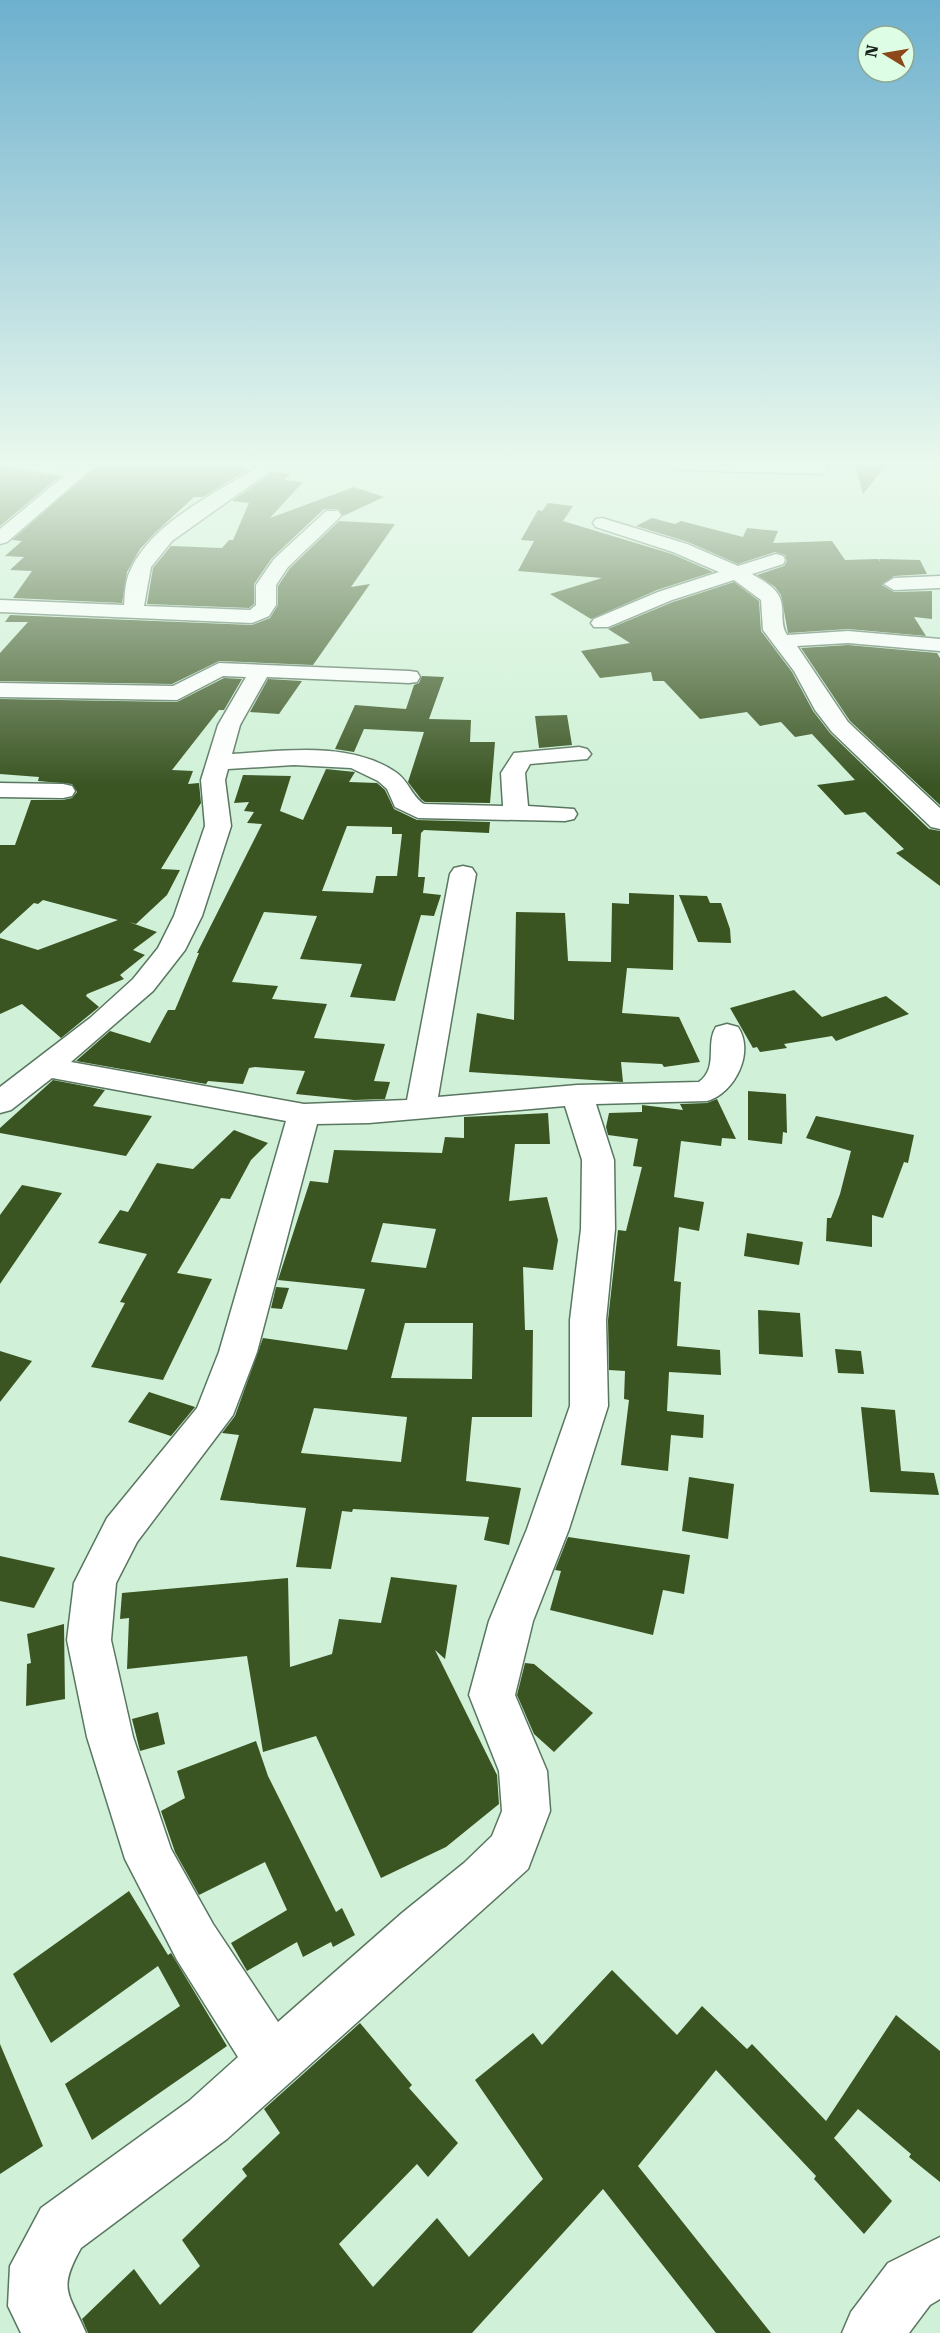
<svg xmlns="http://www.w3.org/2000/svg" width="940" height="2333" viewBox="0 0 940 2333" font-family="'Roboto Serif',serif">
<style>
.building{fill:#3a5422;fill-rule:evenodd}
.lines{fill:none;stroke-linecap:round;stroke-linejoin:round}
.minor-casing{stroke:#597660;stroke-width:3}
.minor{fill:#fff;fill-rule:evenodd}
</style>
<rect width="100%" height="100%" fill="#d0f1d7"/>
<g class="building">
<polygon points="104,460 219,460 213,465 249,469 203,497 194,497 155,533 140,549 127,572 122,603 13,598 32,571 10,570 24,557 5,556 22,541 12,540"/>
<polygon points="854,462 888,463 863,494"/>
<polygon points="0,467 59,477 0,526"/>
<polygon points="273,472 291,474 284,480 303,482 270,518 354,487 384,497 343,516 338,509 324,509 272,558 254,584 254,604 249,608 147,604 153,568 171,546 222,548 229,540 233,540 249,503 232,501"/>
<polygon points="548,503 573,506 563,521 672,554 713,572 657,590 591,619 550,594 602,578 518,571 534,541 521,540 538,510 542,511"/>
<polygon points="652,518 675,524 681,521 743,537 747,528 778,531 773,543 832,541 845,560 878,559 880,562 879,559 920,560 927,574 894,576 882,585 894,592 932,591 932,619 914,617 926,636 848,629 788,633 781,595 775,587 757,575 784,566 787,561 785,555 775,552 738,564 688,542 636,526"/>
<polygon points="339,521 395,524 351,587 370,584 313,665 219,661 172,684 0,681 0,653 28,622 5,622 10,615 252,625 270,618 278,605 278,586 290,568"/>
<polygon points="734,582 759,601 761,631 792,672 813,711 830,733 929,829 940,831 940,886 896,853 904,849 865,812 845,815 817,785 855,780 812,734 795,737 781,722 760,726 747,712 700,719 664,681 653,681 651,672 600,678 581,651 630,643 608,629 673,602"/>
<polygon points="848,645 937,653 940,658 940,805 850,721 801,648"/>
<polygon points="422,676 444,677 429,719 471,720 470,742 495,742 490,803 425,802 421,799 408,782 424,732 364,729 354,752 335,749 355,705 406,709 414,685 419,683"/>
<polygon points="224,678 242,679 224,710 219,710 172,770 193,771 188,784 199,783 201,803 161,869 180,870 167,895 136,924 129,922 157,932 133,950 145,955 120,975 124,979 87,994 86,996 99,1007 61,1038 22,1004 0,1014 0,938 38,950 118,920 43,900 38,904 34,903 0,934 0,845 15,845 31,800 63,800 72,798 77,792 72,784 38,781 39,777 0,774 0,699 177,702"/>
<polygon points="268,679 302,681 279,714 250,712"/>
<polygon points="567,715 572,745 539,748 535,716"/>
<path d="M326 769 355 772 349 782 377 783 385 790 394 809 417 820 490 822 489 833 424 830 421 833 418 877H425L423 893 441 895 434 916 421 915 395 1001 350 997 362 964 300 959 317 916 264 912 232 982 278 986 272 999 327 1004 314 1038 385 1044 374 1081 390 1082 385 1099 354 1100 296 1094 305 1071 255 1067 249 1068 243 1084 208 1081 206 1084 76 1061 110 1031 150 1043 168 1010H175L199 953H197L262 824 247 823 254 812 244 811 249 802 234 803 243 775 291 776 280 811 303 820ZM347 826 392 827V834H402L397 876H376L373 893 322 891Z"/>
<polygon points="629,893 674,895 673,970 627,968 622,1013 679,1017 700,1062 664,1067 662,1064 621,1062 623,1082 469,1072 477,1013 514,1020 516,912 565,913 568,961 611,962 612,903 629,904"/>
<polygon points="679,895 707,896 710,903 721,903 730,929 731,943 698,942"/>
<polygon points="794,990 822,1017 886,996 909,1014 836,1041 832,1036 784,1044 787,1048 760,1052 757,1047 753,1048 730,1008"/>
<polygon points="53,1080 105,1090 93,1106 152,1116 126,1156 0,1133 0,1128"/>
<polygon points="748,1091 786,1094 787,1133 783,1132 782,1144 748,1140"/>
<polygon points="717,1099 736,1139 722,1138 721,1146 681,1141 674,1197 704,1202 699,1231 679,1227 674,1281 681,1282 677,1346 720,1350 721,1375 669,1372 667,1411 704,1415 703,1438 671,1435 668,1471 621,1465 629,1400 624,1399 625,1371 609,1370 608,1320 618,1230 626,1231 642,1167 633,1166 638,1139 608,1135 606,1127 609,1113 642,1112 642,1105 683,1110 680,1104 707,1103"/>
<path d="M548 1113 550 1144H515L509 1201 547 1197 558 1240 553 1270 523 1267 525 1330H533L532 1417H472L466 1481 521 1488 509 1545 484 1540 489 1517 353 1509 352 1512 342 1511 331 1569 296 1567 306 1508 220 1500 239 1435 222 1433 235 1416 263 1338 347 1350 365 1289 278 1280 310 1181 328 1183 334 1150 442 1153 445 1137 464 1138V1117ZM383 1223 436 1229 426 1268 371 1262ZM405 1323H473L472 1379 391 1378ZM314 1408 407 1417 401 1462 301 1453Z"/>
<polygon points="816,1116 914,1135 908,1163 904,1162 883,1218 872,1215 872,1247 826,1241 827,1218 831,1218 840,1194 851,1151 806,1138"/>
<polygon points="234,1130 268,1143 251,1160 230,1199 221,1198 177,1273 212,1279 163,1380 91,1367 125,1303 120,1302 147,1254 98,1243 120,1210 128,1212 157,1163 193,1169"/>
<polygon points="22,1185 62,1193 0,1284 0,1215"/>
<polygon points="747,1233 803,1242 799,1265 744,1256"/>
<polygon points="276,1287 289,1288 282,1309 271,1308"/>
<polygon points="758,1310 800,1313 803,1357 759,1354"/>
<polygon points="835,1349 861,1351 864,1374 838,1373"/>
<polygon points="0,1351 32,1361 0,1402"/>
<polygon points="149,1392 195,1407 171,1436 128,1422"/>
<polygon points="861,1407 895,1410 901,1471 934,1473 939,1495 870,1492"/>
<polygon points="689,1477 734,1484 728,1539 682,1531"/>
<polygon points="568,1537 690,1555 684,1594 663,1590 653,1635 550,1610 561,1571 555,1570"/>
<polygon points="0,1556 55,1568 34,1608 0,1601"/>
<polygon points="391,1577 457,1585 445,1659 435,1650 497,1775 499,1804 446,1847 381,1878 316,1736 263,1752 247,1656 127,1669 129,1618 120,1619 122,1593 288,1578 290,1667 332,1654 339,1619 381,1623"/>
<polygon points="64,1624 65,1699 26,1706 27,1664 31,1663 27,1634"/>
<polygon points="525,1663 534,1664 593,1713 554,1752 534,1734 517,1695"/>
<polygon points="158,1712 165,1744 140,1751 132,1719"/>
<polygon points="256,1741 268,1776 336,1912 342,1908 355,1935 333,1947 331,1942 303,1957 297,1942 247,1971 231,1943 287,1910 265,1862 199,1895 175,1852 161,1811 185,1798 177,1771"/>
<polygon points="129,1891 168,1955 171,1953 227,2046 92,2140 65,2084 180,2006 158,1966 51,2043 13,1974"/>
<polygon points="612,1970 677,2035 702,2006 747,2049 752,2044 826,2121 896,2015 940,2051 940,2182 909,2157 911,2154 858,2109 834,2138 892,2201 864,2234 814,2179 816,2176 716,2070 638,2166 771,2333 716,2333 603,2189 472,2333 88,2333 82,2319 134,2269 160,2305 200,2266 182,2240 247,2176 242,2169 280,2133 264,2109 360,2023 412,2085 409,2088 458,2143 428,2177 417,2164 339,2244 373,2287 437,2218 469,2257 543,2179 475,2080 533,2033 542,2045"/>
<polygon points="0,2044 43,2146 0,2174"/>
</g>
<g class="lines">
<defs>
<g id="minor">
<polygon points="0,460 26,460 74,468 84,460 102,460 7,542 0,544 0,529 64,476 0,465"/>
<path d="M268 460H286L172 541 151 567 144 606 250 610 256 605V585L274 559 326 511H338L341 515 338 519 288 567 276 585V605L269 616 252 623 0 612V600L124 605C125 593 125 580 131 569 156 517 223 491 268 460Z"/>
<polygon points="647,460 821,464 829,469 821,474 679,470 649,464"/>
<path d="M602 518 687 544 738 566 776 554 783 556 785 560 783 564 752 574C762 580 778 588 781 601 784 612 780 625 787 635L848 631 940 639V651L848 643 797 646 848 722 940 808V829L931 827 832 732 815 710 794 671 763 630 761 600 734 580 672 600 608 627H594L591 623 594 619 658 592 719 572 673 552 596 527 593 523 596 519Z"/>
<polygon points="940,576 940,588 894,590 884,584 894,578"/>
<path d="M219 663 409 671 417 672 420 677 417 682 409 683 267 677 240 725 232 754C284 751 348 741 394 771 409 780 411 796 424 804L503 806 501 773 514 753 579 747 587 749 591 754 587 759 530 764 525 773 528 806 574 809 577 814 574 819 565 821 418 818 395 807 387 789 378 781 351 768 294 765 228 769 225 780 231 826 202 916 185 950 153 991 71 1062 304 1104 407 1100 450 874 454 868 463 866 472 868 476 874 438 1097 577 1085 699 1082C719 1067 705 1044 716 1027L727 1024 738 1027C755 1052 735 1093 707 1101L596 1104 614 1160 615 1229 606 1320 608 1406 569 1529 533 1621 515 1695 547 1771 550 1811 528 1869 227 2139 81 2248C57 2291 69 2292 86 2333H21L8 2306 10 2266 41 2208 189 2101 238 2057 177 1960 125 1859 87 1737 67 1640 74 1583 107 1518 197 1408 219 1352 286 1121 52 1078 11 1110 0 1113V1087L90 1018 133 979 158 948 174 916 205 826 201 780 218 725 246 677 223 676 177 700 0 697V683L173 686ZM565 1106 582 1160 581 1229 570 1320V1406L527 1529 489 1621 469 1695 499 1771 502 1811 492 1836 464 1863 402 1913 278 2022 213 1924 171 1849 133 1737 111 1640 116 1583 137 1542 233 1415 257 1352 317 1124 369 1123Z"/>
<polygon points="0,783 63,784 72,786 75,791 72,796 63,798 0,797"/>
<polygon points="940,2237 940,2299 930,2305 909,2333 842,2333 851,2312 888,2263"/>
</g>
</defs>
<use href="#minor" class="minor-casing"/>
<use href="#minor" class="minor"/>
</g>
<linearGradient id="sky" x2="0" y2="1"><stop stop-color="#6db0ce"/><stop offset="0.59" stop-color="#eaf9ed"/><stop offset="1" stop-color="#eaf9ed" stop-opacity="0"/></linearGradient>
<rect width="940" height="786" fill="url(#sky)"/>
<g transform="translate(886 54) rotate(281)"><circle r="28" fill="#ddfee4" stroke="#8ea794" stroke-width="1.5"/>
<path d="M0-4.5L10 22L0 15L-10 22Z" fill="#8c481b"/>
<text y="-9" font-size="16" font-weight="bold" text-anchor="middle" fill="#18241b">N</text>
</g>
</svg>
